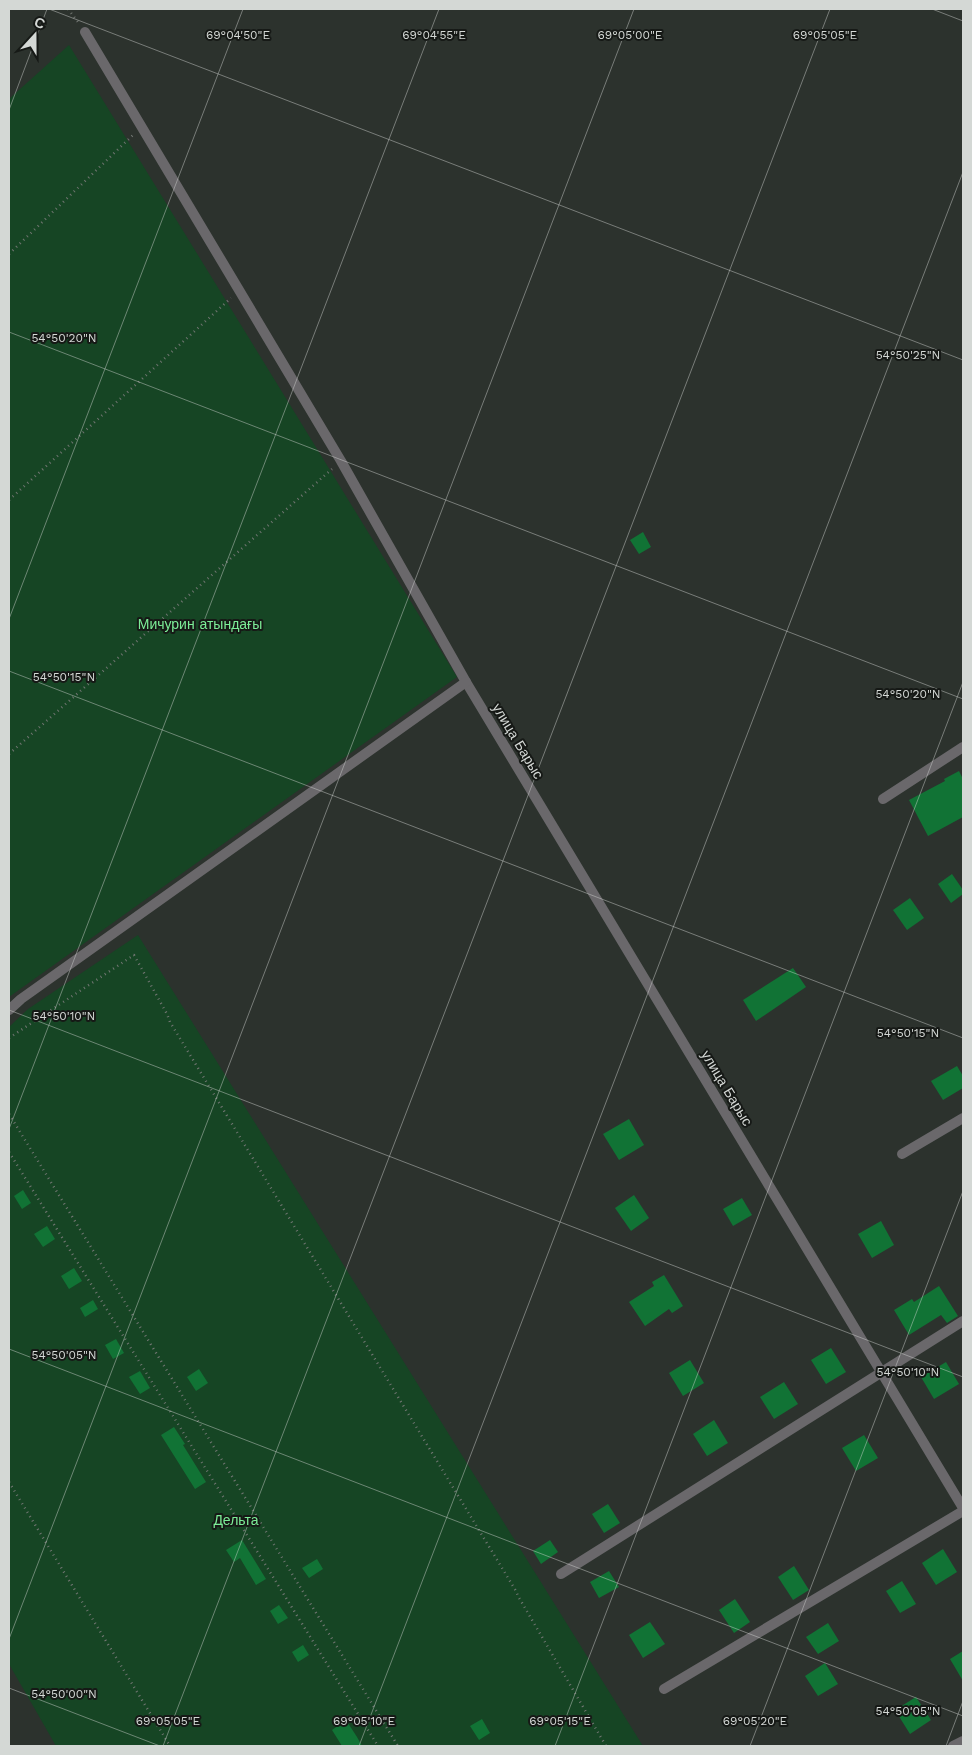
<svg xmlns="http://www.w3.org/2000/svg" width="972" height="1755" viewBox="0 0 972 1755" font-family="'Work Sans',sans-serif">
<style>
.green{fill:#164524}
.building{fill:#117335}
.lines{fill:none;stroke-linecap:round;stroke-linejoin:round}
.path{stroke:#717672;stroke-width:2.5;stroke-dasharray:1 4;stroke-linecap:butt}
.street{stroke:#6a686b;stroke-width:10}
.ticks{fill:none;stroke:#d4d8d5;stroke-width:1;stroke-opacity:0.45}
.labels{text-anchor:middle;stroke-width:4;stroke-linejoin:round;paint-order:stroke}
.park-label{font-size:14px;fill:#7ced97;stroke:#161916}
.street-label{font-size:14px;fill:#d4d8d5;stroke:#161916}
.ticks-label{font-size:12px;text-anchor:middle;fill:#d4d8d5;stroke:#161916;stroke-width:4;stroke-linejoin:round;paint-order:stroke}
</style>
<rect width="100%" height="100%" fill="#2c322d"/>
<g class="green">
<polygon points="69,45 457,677 9,997 9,99"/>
<polygon points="138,935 643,1746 56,1746 9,1664 9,1027 28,1009"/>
</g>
<g class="building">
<polygon points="643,532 651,547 639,554 630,540"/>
<polygon points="959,771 963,779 963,817 928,836 909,800 945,781 944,779"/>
<polygon points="952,874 963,890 963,894 951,903 938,884"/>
<polygon points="910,898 924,918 907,930 893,910"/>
<polygon points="793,968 806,987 756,1021 743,1000"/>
<polygon points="957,1066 963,1076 963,1088 943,1100 931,1081"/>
<polygon points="629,1119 644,1145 619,1160 603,1134"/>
<polygon points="23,1190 31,1203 22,1209 14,1196"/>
<polygon points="634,1195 649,1218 631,1231 615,1208"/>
<polygon points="742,1198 752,1215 733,1226 723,1209"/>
<polygon points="881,1221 894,1245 872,1258 858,1234"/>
<polygon points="47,1226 55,1239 43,1247 34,1234"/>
<polygon points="74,1268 82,1281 69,1289 61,1276"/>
<polygon points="664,1275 683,1306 672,1313 669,1309 645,1326 629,1302 654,1286 652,1282"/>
<polygon points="939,1286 958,1316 947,1323 941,1315 909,1335 894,1310 912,1299 914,1302"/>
<polygon points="93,1300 98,1309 85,1317 80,1308"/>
<polygon points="116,1339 124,1353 113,1359 105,1345"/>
<polygon points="831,1348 846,1372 826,1384 811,1360"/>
<polygon points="690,1360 704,1383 683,1396 669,1373"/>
<polygon points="946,1362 959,1384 934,1399 921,1377"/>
<polygon points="199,1369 208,1383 196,1391 187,1377"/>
<polygon points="140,1371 150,1388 140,1394 129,1377"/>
<polygon points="784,1382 798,1404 774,1419 760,1397"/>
<polygon points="714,1420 728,1443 707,1456 693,1434"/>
<polygon points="174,1427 185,1444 183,1445 206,1482 195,1489 161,1435"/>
<polygon points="864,1435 878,1458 856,1471 842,1448"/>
<polygon points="608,1504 620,1523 604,1533 592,1514"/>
<polygon points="242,1540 266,1579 256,1585 240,1558 234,1562 226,1550"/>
<polygon points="550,1540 558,1552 541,1564 533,1551"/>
<polygon points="943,1549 957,1572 936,1585 922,1563"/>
<polygon points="317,1559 323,1569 309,1578 302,1568"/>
<polygon points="794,1566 809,1590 793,1600 778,1577"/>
<polygon points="609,1571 619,1587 599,1598 590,1582"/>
<polygon points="902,1581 916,1604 900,1613 886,1591"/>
<polygon points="735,1599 750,1622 734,1633 719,1610"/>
<polygon points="279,1605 288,1618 278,1624 270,1611"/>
<polygon points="650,1622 665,1644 643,1658 629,1635"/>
<polygon points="828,1623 839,1641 818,1654 806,1637"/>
<polygon points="303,1645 309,1655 298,1662 292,1652"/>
<polygon points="963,1651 963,1681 950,1659"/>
<polygon points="825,1663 838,1684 818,1696 805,1676"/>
<polygon points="916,1697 931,1720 910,1734 895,1710"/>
<polygon points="482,1719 490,1733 479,1740 470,1726"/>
<polygon points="346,1720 357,1737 362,1746 342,1746 332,1730"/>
</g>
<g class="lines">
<g class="path">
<polyline points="68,9 78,22"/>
<polyline points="9,254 133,135"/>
<polyline points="9,500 231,298"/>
<polyline points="9,754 332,469"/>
<polyline points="9,1038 134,955 167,1014 170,1022 516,1591 518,1596 606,1746"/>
<polyline points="9,1114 398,1746"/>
<polyline points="9,1152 378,1746"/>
<polyline points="9,1482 170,1746"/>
</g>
<g class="street">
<polyline points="85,32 341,461 466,682 963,1508"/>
<polyline points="883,799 963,747"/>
<polyline points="9,1010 21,999 466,682"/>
<polyline points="902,1154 963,1118"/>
<polyline points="561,1574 963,1321"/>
<polyline points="664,1689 963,1511"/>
<polyline points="953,1746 963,1741"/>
</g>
</g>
<path class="ticks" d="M49 9 963 360M932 9 963 21M9 110 47 9M9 332 963 699M9 619 243 9M9 671 963 1038M9 1010 963 1377M9 1129 439 9M9 1349 963 1716M9 1639 634 9M9 1688 160 1746M163 1746 830 9M359 1746 963 172M555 1746 963 682M750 1746 963 1191M946 1746 963 1701"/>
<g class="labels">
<g class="park-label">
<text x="200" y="629">Мичурин атындағы</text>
<text x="236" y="1525">Дельта</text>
</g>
<g class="street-label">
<text transform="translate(518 741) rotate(59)" y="5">улица Барыс</text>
<text transform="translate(727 1088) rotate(59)" y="5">улица Барыс</text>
</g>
</g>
<g class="ticks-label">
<text x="238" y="39">69°04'50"E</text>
<text x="434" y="39">69°04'55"E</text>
<text x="630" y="39">69°05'00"E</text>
<text x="825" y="39">69°05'05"E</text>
<text x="64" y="342">54°50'20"N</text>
<text x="908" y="359">54°50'25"N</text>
<text x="64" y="681">54°50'15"N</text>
<text x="908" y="698">54°50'20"N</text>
<text x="64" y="1020">54°50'10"N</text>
<text x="908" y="1037">54°50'15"N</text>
<text x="64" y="1359">54°50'05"N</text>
<text x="908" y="1376">54°50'10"N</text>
<text x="64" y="1698">54°50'00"N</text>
<text x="908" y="1715">54°50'05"N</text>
<text x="168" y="1725">69°05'05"E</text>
<text x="364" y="1725">69°05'10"E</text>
<text x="560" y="1725">69°05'15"E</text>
<text x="755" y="1725">69°05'20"E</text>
</g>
<rect width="972" height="1755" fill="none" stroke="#d4d8d5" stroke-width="20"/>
<g transform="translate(35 35) rotate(21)" stroke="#161916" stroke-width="4" paint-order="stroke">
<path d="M0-4L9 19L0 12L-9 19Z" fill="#d4d8d5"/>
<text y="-8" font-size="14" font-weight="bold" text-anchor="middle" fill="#d4d8d5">С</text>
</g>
</svg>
